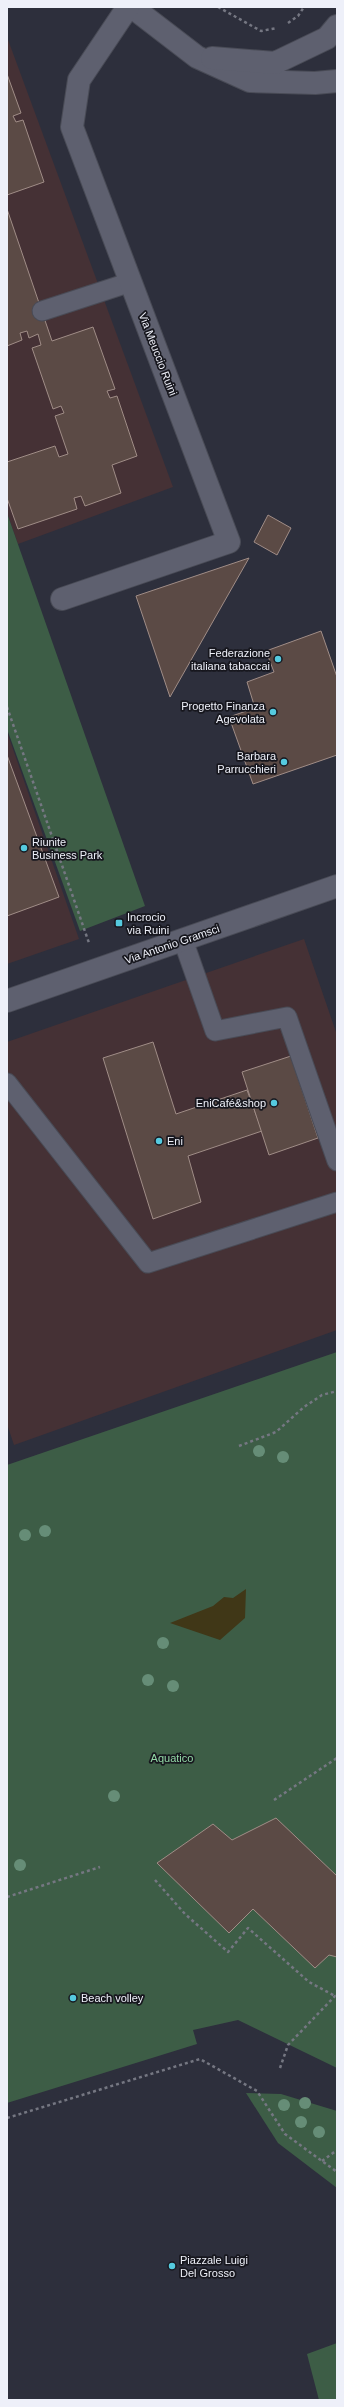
<svg xmlns="http://www.w3.org/2000/svg" width="344" height="2407" viewBox="0 0 344 2407" font-family="Arial,sans-serif">
<style>
.commercial{fill:#453135}
.green{fill:#3d5d46}
.sand{fill:#403717}
.building{fill:#5b4a45;stroke:#a08d87}
.lines{fill:none;stroke-linecap:round;stroke-linejoin:round}
.service-casing{stroke:#494b56;stroke-width:21}
.minor-casing{stroke:#494b56;stroke-width:24}
.tertiary-casing{stroke:#494b56;stroke-width:24}
.path{stroke:#757782;stroke-width:2.5;stroke-dasharray:3 3;stroke-linecap:butt}
.service{stroke:#5e606f;stroke-width:19}
.minor{stroke:#5e606f;stroke-width:22}
.tertiary{stroke:#5e606f;stroke-width:22}
.tree{fill:#668d77}
.poi-dot{fill:#55cadf;stroke:#17171e;stroke-width:1.5}
.labels{text-anchor:middle;stroke-width:3.5;stroke-linejoin:round;paint-order:stroke}
.street-label{font-size:11px;fill:#eef0f9;stroke:#17171e}
.poi-label{font-size:11px;fill:#eef0f9;stroke:#17171e;text-anchor:start}
.park-label{font-size:11px;fill:#94daa8;stroke:#17171e}
</style>
<rect width="100%" height="100%" fill="#2d2f3c"/>
<g class="commercial">
<polygon points="7,37 173,487 18,544 7,513"/>
<polygon points="7,732 79,939 7,964"/>
<polygon points="304,939 337,1035 337,1330 14,1445 7,1424 7,1042"/>
</g>
<g class="green">
<polygon points="7,513 145,906 80,931 7,729"/>
<polygon points="337,1352 337,2068 238,2020 193,2030 197,2044 7,2103 7,1465"/>
<polygon points="246,2093 281,2094 337,2111 337,2188 278,2143"/>
<polygon points="337,2343 337,2400 319,2400 307,2354"/>
</g>
<polygon class="sand" points="246,1589 245,1618 220,1640 170,1623 213,1606 224,1597 233,1598"/>
<g class="building">
<polygon points="7,74 21,113 13,116 16,122 23,120 44,182 7,195"/>
<polygon points="7,209 52,341 93,327 115,389 107,391 110,398 117,396 137,456 112,465 121,493 85,506 81,496 74,498 77,509 18,529 7,498 7,462 55,446 59,457 68,454 55,416 64,413 61,406 53,409 32,348 41,345 38,334 29,338 27,331 20,333 22,340 7,346"/>
<polygon points="268,515 291,528 277,555 254,542"/>
<polygon points="249,558 170,697 136,596"/>
<polygon points="321,631 337,677 337,755 253,784 229,717 255,708 247,682 274,672 266,651"/>
<polygon points="7,755 59,897 7,916"/>
<polygon points="153,1042 176,1114 247,1090 262,1131 188,1156 201,1202 153,1219 103,1058"/>
<polygon points="291,1056 318,1138 269,1155 242,1072"/>
<polygon points="276,1818 337,1876 337,1957 329,1955 315,1968 253,1909 229,1933 157,1863 213,1824 232,1840"/>
</g>
<g class="lines">
<defs>
<g id="service">
<polyline points="42,311 131,282"/>
<polyline points="183,940 215,1031 287,1017 337,1161"/>
<polyline points="7,1083 148,1263 337,1202"/>
</g>
<g id="minor">
<polyline points="132,7 197,57 250,81 315,83 337,81"/>
<polyline points="212,58 275,63 327,38 337,26"/>
<polyline points="62,599 229,542 72,127 79,80 128,7"/>
</g>
<polyline id="tertiary" points="7,1001 337,886"/>
</defs>
<use href="#service" class="service-casing"/>
<use href="#minor" class="minor-casing"/>
<use href="#tertiary" class="tertiary-casing"/>
<g class="path">
<polyline points="218,7 261,31 277,28"/>
<polyline points="288,23 298,16 304,7"/>
<polyline points="7,707 89,943"/>
<polyline points="239,1446 276,1432 304,1407 322,1395 337,1391"/>
<polyline points="274,1800 337,1758"/>
<polyline points="155,1880 185,1914 228,1952 248,1928 309,1982 335,1996"/>
<polyline points="7,1897 100,1867"/>
<polyline points="280,2068 288,2045 335,1996 337,1996"/>
<polyline points="7,2118 200,2059 257,2091 285,2134 337,2172"/>
<polyline points="322,2161 337,2150"/>
</g>
<use href="#service" class="service"/>
<use href="#minor" class="minor"/>
<use href="#tertiary" class="tertiary"/>
</g>
<g class="tree">
<circle cx="259" cy="1451" r="6"/>
<circle cx="283" cy="1457" r="6"/>
<circle cx="45" cy="1531" r="6"/>
<circle cx="25" cy="1535" r="6"/>
<circle cx="163" cy="1643" r="6"/>
<circle cx="148" cy="1680" r="6"/>
<circle cx="173" cy="1686" r="6"/>
<circle cx="114" cy="1796" r="6"/>
<circle cx="20" cy="1865" r="6"/>
<circle cx="305" cy="2103" r="6"/>
<circle cx="284" cy="2105" r="6"/>
<circle cx="301" cy="2122" r="6"/>
<circle cx="319" cy="2132" r="6"/>
</g>
<g class="poi-dot">
<circle cx="278" cy="659" r="4"/>
<circle cx="273" cy="712" r="4"/>
<circle cx="284" cy="762" r="4"/>
<circle cx="24" cy="848" r="4"/>
<rect x="115" y="919" width="8" height="8" rx="2"/>
<circle cx="274" cy="1103" r="4"/>
<circle cx="159" cy="1141" r="4"/>
<circle cx="73" cy="1998" r="4"/>
<circle cx="172" cy="2266" r="4"/>
</g>
<g class="labels">
<g class="street-label">
<text transform="translate(158 354) rotate(69)" y="4">Via Meuccio Ruini</text>
<text transform="translate(172 944) rotate(-19)" y="4">Via Antonio Gramsci</text>
</g>
<g class="poi-label">
<text x="270" y="657" text-anchor="end">Federazione<tspan x="270" dy="13">italiana tabaccai</tspan></text>
<text x="265" y="710" text-anchor="end">Progetto Finanza<tspan x="265" dy="13">Agevolata</tspan></text>
<text x="276" y="760" text-anchor="end">Barbara<tspan x="276" dy="13">Parrucchieri</tspan></text>
<text x="32" y="846">Riunite<tspan x="32" dy="13">Business Park</tspan></text>
<text x="127" y="921">Incrocio<tspan x="127" dy="13">via Ruini</tspan></text>
<text x="266" y="1107" text-anchor="end">EniCafé&amp;shop</text>
<text x="167" y="1145">Eni</text>
<text x="81" y="2002">Beach volley</text>
<text x="180" y="2264">Piazzale Luigi<tspan x="180" dy="13">Del Grosso</tspan></text>
</g>
<g class="park-label">
<text x="172" y="1762">Aquatico</text>
</g>
</g>
<rect width="344" height="2407" fill="none" stroke="#eef0f9" stroke-width="16"/>
</svg>
